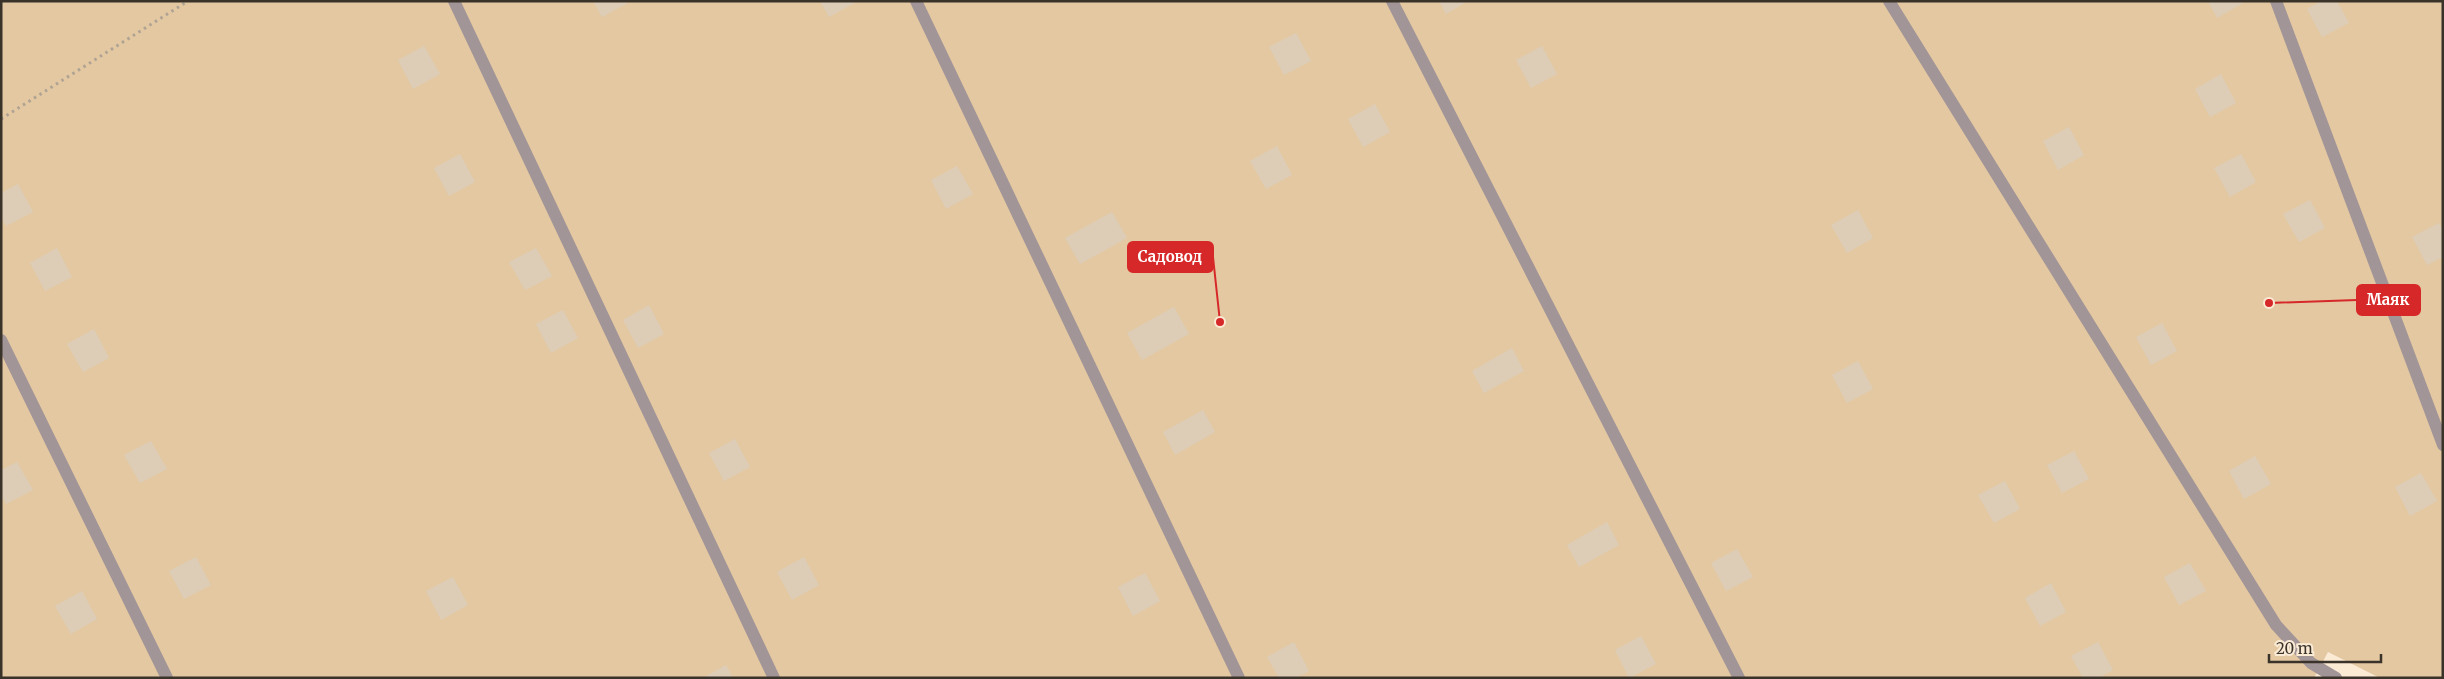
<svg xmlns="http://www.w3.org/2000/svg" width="2444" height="679" viewBox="0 0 2444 679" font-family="Merriweather,serif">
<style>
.green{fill:#e3c8a2}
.building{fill:#ddcdb7}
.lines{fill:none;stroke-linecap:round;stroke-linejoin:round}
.path{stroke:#b0a393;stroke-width:3;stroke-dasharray:2.5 4;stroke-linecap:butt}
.minor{stroke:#a29597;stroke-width:12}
.leader{fill:none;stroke:#d62828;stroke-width:2}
.callout-dot{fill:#d62828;stroke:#fbebd5;stroke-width:2}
.callout{fill:#d62828;stroke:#d62828;stroke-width:2}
.callout-label{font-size:15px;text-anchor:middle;font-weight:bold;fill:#fff}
</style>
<rect width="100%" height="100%" fill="#fbebd5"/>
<polygon class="green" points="1,1 2443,1 2443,678 2380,678 2328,652 2314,678 1,678"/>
<g class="building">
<polygon points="593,1 627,1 628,3 602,17"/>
<polygon points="820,1 858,1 829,17"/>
<polygon points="1439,1 1468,1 1446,14"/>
<polygon points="2208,1 2242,1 2243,3 2217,18"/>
<polygon points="2321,1 2337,1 2349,23 2322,37 2307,9"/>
<polygon points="1296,33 1311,61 1284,75 1269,47"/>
<polygon points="424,46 440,74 413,89 398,60"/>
<polygon points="1542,46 1557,74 1531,88 1516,60"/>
<polygon points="2221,74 2236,103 2210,117 2195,89"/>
<polygon points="1375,104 1390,132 1363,147 1348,119"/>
<polygon points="2069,127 2084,155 2058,170 2043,141"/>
<polygon points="1277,146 1292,175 1266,189 1250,161"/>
<polygon points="460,154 475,182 449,196 434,168"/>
<polygon points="2241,154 2256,182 2230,197 2214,168"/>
<polygon points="957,166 973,194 946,209 931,180"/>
<polygon points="18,184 33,212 6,226 1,217 1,193"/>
<polygon points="2310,200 2325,228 2299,242 2283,214"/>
<polygon points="1858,210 1873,238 1847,253 1831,225"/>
<polygon points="1112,212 1127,238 1080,264 1065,238"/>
<polygon points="2439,223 2443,231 2443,257 2427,265 2412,237"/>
<polygon points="57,248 72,277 45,291 30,263"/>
<polygon points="536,248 552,276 525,290 509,262"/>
<polygon points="649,305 664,334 638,348 623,320"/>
<polygon points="1174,307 1189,334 1142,360 1127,333"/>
<polygon points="563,310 578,338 551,353 536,324"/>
<polygon points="2162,323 2177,351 2151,365 2136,337"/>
<polygon points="94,329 109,358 83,372 67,344"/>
<polygon points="1512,348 1524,371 1484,393 1472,371"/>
<polygon points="1858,361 1873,389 1847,403 1832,375"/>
<polygon points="1203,410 1215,432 1175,455 1163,432"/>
<polygon points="735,439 750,467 724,481 709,453"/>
<polygon points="151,441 167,469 140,483 124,455"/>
<polygon points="2074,451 2089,479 2062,493 2047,465"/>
<polygon points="2255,456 2271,484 2244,499 2229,471"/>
<polygon points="17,462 33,490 6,504 1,496 1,470"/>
<polygon points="2421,473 2437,501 2410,516 2395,487"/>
<polygon points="2005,481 2020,509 1994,523 1978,495"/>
<polygon points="1607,522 1619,545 1579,567 1567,545"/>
<polygon points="1737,549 1753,577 1726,591 1711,563"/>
<polygon points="196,557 211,585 184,599 169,571"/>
<polygon points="804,557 819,585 792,600 777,572"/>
<polygon points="2190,563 2206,591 2179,605 2164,577"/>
<polygon points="1145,573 1160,601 1133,616 1118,587"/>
<polygon points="453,577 468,605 441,620 426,591"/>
<polygon points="2051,583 2066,612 2040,626 2025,598"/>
<polygon points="82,591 97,619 71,634 55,606"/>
<polygon points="1641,636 1656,664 1629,678 1615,650"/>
<polygon points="1294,642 1309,671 1296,678 1279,678 1267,657"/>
<polygon points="2098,642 2113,670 2099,678 2083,678 2071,656"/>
<polygon points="726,665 733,678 703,678"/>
</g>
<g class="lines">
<polyline class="path" points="1,119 188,1"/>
<g class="minor">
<polyline points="454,1 774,678"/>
<polyline points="916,1 1239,678"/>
<polyline points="1392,1 1739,678"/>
<polyline points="1889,1 2276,625 2311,663 2336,678"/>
<polyline points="2276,1 2443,445"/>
<polyline points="1,340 167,678"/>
</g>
</g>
<path class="leader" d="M1220 322L1213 257M2269 303L2357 300"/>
<g class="callout-dot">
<circle cx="1220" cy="322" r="5"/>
<circle cx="2269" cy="303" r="5"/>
</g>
<g class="callout">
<rect x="1128" y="242" width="85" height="30" rx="5"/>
<rect x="2357" y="285" width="63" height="30" rx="5"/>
</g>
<g class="callout-label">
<text x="1170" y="262">Садовод</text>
<text x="2388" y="305">Маяк</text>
</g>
<rect width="2444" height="679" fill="none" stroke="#39332a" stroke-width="5"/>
<path d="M2269 654v8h112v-8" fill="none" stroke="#39332a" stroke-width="2.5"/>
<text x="2276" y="654" font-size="15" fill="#39332a" stroke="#fbebd5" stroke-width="4" paint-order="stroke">20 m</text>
</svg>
